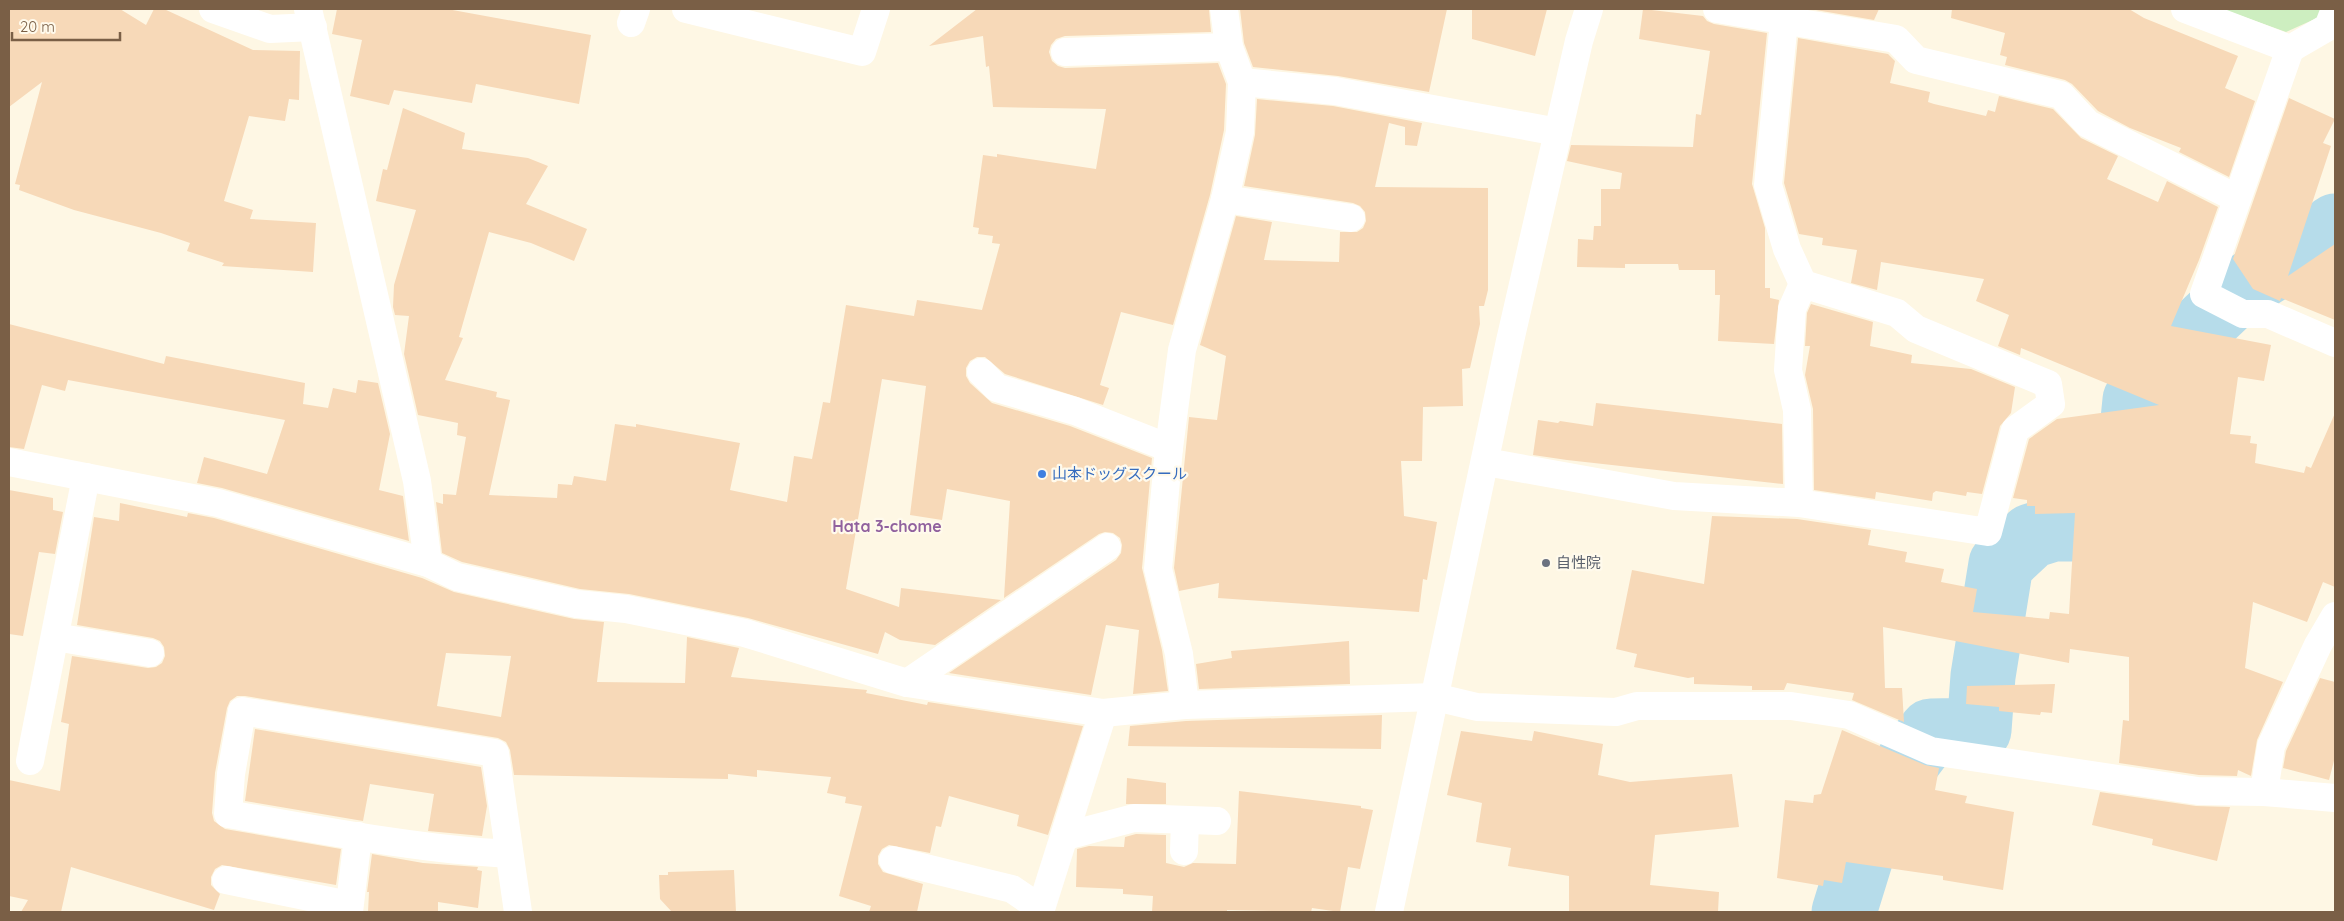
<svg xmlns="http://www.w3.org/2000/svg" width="2344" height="921" viewBox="0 0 2344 921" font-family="Quicksand,'Noto Sans JP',sans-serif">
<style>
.green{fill:#cdeec0}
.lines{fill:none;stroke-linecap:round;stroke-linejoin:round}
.river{stroke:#b6dcea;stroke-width:65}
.building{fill:#f7d9b8;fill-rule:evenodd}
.minor{stroke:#fff;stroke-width:28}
.tertiary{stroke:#fff;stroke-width:28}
.shop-dot{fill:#3f7fe0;stroke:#fffaec;stroke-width:2}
.worship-dot{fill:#6b7280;stroke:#fffaec;stroke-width:2}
.labels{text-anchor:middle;stroke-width:4.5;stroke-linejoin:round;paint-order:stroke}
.shop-label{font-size:15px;fill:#366cbe;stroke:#fffaec;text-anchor:start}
.worship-label{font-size:15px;fill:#5b616d;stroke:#fffaec;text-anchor:start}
.neighbourhood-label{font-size:16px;font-weight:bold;fill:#91619e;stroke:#fffaec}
</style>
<rect width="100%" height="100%" fill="#fef7e4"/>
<polygon class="green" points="2222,9 2328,9 2326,14 2286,32"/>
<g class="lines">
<polyline class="river" points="1844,912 1866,841 1909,760 1931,731 1979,730 1983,676 2001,564 2031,536 2053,529 2121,529 2139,518 2145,498 2132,430 2135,400 2185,342 2242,288 2317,241 2335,226"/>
</g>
<g class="building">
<polygon points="9,9 120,9 146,25 154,9 164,9 253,50 300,51 299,100 289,99 285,121 249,116 224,201 253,210 250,219 316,223 313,272 222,266 224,263 187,251 190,243 161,233 74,210 19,190 20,185 15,184 42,82 9,107"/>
<polygon points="337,9 447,9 591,35 579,104 476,84 472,103 394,90 389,105 350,96 362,40 332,34"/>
<polygon points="977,9 1209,9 1211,32 1065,36 1056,39 1051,45 1049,52 1052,61 1058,66 1065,68 1218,63 1226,84 1224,130 1210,195 1173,325 1121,312 1100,385 1109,388 1103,405 1005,374 985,357 977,357 970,361 966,368 966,376 970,383 992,403 1070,426 1152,458 1142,568 1162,650 1168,691 1133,694 1139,630 1106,625 1091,695 949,673 1116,560 1121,553 1122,545 1120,538 1113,533 1105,532 1099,534 1004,598 1010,501 947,489 942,520 910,515 926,386 882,379 846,589 899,607 901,588 1001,600 935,645 900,640 885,632 878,654 748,618 629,594 580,589 462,562 442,553 436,502 443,504 443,494 456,495 466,437 457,435 458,423 418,415 404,354 409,316 395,315 393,307 394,285 416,210 376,201 383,169 387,170 403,108 465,133 462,149 528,158 548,166 526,204 587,229 574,261 531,243 489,232 459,337 463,338 445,380 497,392 496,397 510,400 489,495 557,498 558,484 572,485 574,476 606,481 615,424 636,427 636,424 740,443 730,490 787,502 794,456 812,459 823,402 830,403 846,305 914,316 917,300 982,310 1000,244 992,243 993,236 978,234 979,228 973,227 983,155 997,157 997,154 1096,169 1106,109 993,107 989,66 986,67 983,36 929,46"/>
<polygon points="1240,9 1447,9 1429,92 1338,76 1253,67 1244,43"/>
<polygon points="1472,9 1547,9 1535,56 1472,39"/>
<polygon points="1643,9 1703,16 1707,21 1714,24 1767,33 1752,184 1765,228 1765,288 1770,288 1770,298 1779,300 1774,344 1718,341 1720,295 1715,295 1715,270 1679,270 1678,264 1625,264 1625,268 1577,267 1578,239 1593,240 1594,226 1601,226 1601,189 1620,189 1622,173 1567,161 1571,145 1693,147 1696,114 1701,115 1710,51 1639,39"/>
<polygon points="1810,9 1879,9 1874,20"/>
<polygon points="1952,9 2129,9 2144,18 2238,56 2225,88 2255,101 2229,177 2179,152 2181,148 2130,128 2098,111 2072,84 2065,80 2005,65 2007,57 2000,55 2005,33 1951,18"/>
<polygon points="1798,38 1888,54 1895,61 1890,83 1930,92 1928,102 1934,104 1986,116 1988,110 1995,112 1999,96 2053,109 2081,138 2118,156 2107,179 2158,202 2167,181 2218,207 2199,260 2171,326 2271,345 2264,381 2238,377 2230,434 2251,436 2250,443 2257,444 2255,463 2304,473 2306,466 2311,468 2335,413 2335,587 2323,582 2307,622 2253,602 2245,668 2283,682 2257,740 2251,776 2238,770 2237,776 2199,775 2119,763 2123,720 2129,721 2129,657 2070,649 2069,663 1883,627 1885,688 1902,688 1904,722 1852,700 1854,693 1787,683 1784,690 1752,690 1752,686 1694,684 1694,677 1688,678 1634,667 1637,654 1616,649 1632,570 1704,584 1712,516 1797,519 1871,530 1868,545 1907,552 1905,562 1944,569 1941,582 1977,589 1973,612 2049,619 2050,612 2069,614 2075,513 2035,514 2035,506 2027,506 2027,500 2013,498 2029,439 2057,419 2159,405 2021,348 2020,355 1998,346 2009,315 1976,301 1984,279 1881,262 1877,290 1851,283 1857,250 1822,245 1823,238 1799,234 1784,183"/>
<polygon points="2289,98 2335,119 2323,143 2331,146 2288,276 2335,244 2335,320 2281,298 2280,301 2253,289 2233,259"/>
<polygon points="1257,99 1333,106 1422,123 1417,146 1405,145 1405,127 1389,123 1375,187 1488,188 1488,290 1484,306 1479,306 1480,324 1470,368 1462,369 1463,406 1423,407 1422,461 1401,461 1404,516 1437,522 1427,580 1423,579 1419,612 1218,598 1219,583 1179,591 1174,568 1189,417 1217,420 1226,356 1200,345 1236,216 1272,222 1264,260 1339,262 1340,232 1357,232 1363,228 1366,221 1365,212 1360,206 1353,203 1244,186 1255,135"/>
<polygon points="1811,304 1873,322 1870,346 1912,355 1911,363 1971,369 2015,387 2011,413 2000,426 1982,494 1967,492 1966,496 1936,491 1933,493 1932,501 1876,492 1875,499 1814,490 1813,409 1805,375 1810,346 1805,346 1807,313"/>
<polygon points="9,324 164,364 166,356 305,383 303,404 328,408 333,388 356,393 358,380 378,383 390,434 379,490 403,496 409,541 222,488 197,483 204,457 267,474 285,420 68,380 65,391 42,385 24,449 9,447"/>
<polygon points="1596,403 1782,424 1783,484 1567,460 1533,455 1538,420 1558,423 1560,421 1593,426"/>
<polygon points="9,490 53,498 53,510 63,512 55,554 39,552 23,636 9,634"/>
<path d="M120 503 187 517 188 513 214 518 422 578 454 592 574 619 604 622 597 682 685 683 687 637 739 648 731 677 867 690 866 693 927 705 928 702 1083 726 1048 835 1017 826 1019 815 949 796 941 827 936 826 930 853 889 845 882 849 878 856V864L883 872 923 884 917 912H869L871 906 839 896 862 806 845 803 846 797 827 793 831 777 757 770V777L728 774V779L514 775 510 750 506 742 498 738 245 696H237L230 701 227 708 215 773 212 813 214 821 225 829 341 849 336 885 222 865 215 869 211 877V885L220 894 214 910 71 867 61 912H21L28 900 9 896V780L60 791 69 724 61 722 72 656 148 668 156 667 162 663 165 656 164 647 160 641 153 638 77 625 94 517 119 521ZM446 653 511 656 501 717 437 706Z"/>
<polygon points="1349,641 1350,684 1199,689 1196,664 1232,658 1231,651"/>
<polygon points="2320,678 2335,682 2335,757 2329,780 2283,768 2286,751"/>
<polygon points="2055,684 2052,713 2041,712 2040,715 1999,711 1999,707 1966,704 1967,686"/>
<polygon points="1382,715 1381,749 1128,746 1130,726 1186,721"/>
<polygon points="255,729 481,767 487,806 482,836 428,831 434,794 370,784 363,821 245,801"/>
<polygon points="1842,730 1925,765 1939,768 1935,790 1967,796 1965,803 2014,812 2003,890 1943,880 1943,876 1846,862 1842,883 1824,880 1823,886 1777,878 1785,800 1813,803 1814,795 1821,794"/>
<polygon points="1461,731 1532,741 1534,731 1603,744 1598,775 1630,782 1732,774 1739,827 1655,835 1650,885 1719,892 1718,912 1569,912 1569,876 1508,866 1511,848 1476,842 1482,803 1447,795"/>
<polygon points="1127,778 1166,783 1166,804 1126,804"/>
<polygon points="1239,791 1361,806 1361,808 1373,810 1360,869 1348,867 1340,912 1312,908 1311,912 1227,910 1227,912 1152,912 1153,896 1123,894 1123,889 1076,887 1077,849 1089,846 1124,847 1125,837 1136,834 1166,835 1166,863 1184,867 1193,863 1236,864"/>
<polygon points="2100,792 2196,806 2230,807 2217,861 2152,845 2153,839 2092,825"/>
<polygon points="372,854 423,863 478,867 477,870 482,871 478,908 438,902 438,912 368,912 369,892 367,892"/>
<polygon points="734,870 736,912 672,912 660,899 659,875 668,875 668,872"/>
</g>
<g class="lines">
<g class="minor">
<polyline points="213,9 270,29 313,27"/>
<polyline points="308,9 417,481 428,563"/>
<polyline points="686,9 862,52 876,9"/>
<polyline points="1717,9 1896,39 1916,60 2061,95 2088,124 2236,198"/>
<polyline points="2185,9 2290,49 2328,27 2335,9"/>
<polyline points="1784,21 1768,185 1787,249 1803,284"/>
<polyline points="631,23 636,9"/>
<polyline points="2290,49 2204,294 2243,314 2268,314 2335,343"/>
<polyline points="1065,52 1229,47"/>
<polyline points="1242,82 1335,91 1558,132"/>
<polyline points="1225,199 1351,218"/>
<polyline points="981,372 997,388 1075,411 1169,448"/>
<polyline points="9,462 218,503 428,563 457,577 577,604 626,609 745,633 907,683 1103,713 1185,705 1435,697 1477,707 1616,712 1637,706 1791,706 1849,715 1931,751 2198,791 2264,792 2335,798"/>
<polyline points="1486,462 1674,496 1799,503 1988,532 2015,430 2051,404 2048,384 1916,329 1897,313 1803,284 1792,309 1788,370 1797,410 1799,503"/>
<polyline points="55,637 150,653"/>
<polyline points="907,683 1107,547"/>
<polyline points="1185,705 1179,654 1158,569 1169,448 1182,350 1225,199 1240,132 1242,82 1229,47 1224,9"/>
<polyline points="30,761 86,477"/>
<polyline points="2264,792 2271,746 2318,645 2335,616"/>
<polyline points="1066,836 1134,818 1217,821"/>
<polyline points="1184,851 1185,820"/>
<path d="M509 854C415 849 321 830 228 814L231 774 242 711 495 753 518 912"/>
<polyline points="893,860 1012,889 1040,908"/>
<polyline points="226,880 349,905"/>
<polyline points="349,912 358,836"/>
<polyline points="1040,912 1103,713"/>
</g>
<polyline class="tertiary" points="1389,912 1510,341 1579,41 1589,9"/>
</g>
<circle class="shop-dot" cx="1042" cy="474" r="5"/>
<circle class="worship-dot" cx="1546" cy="563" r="5"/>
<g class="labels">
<g class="shop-label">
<text x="1052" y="479">山本ドッグスクール</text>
</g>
<g class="worship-label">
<text x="1556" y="568">自性院</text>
</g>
<g class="neighbourhood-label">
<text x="887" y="532">Hata 3-chome</text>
</g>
</g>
<rect width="2344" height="921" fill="none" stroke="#7a5f46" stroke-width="20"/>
<path d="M12 32v8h108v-8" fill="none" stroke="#7a5f46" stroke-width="2.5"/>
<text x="20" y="32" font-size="15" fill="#7a5f46" stroke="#fffaec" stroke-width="4" paint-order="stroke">20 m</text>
</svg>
